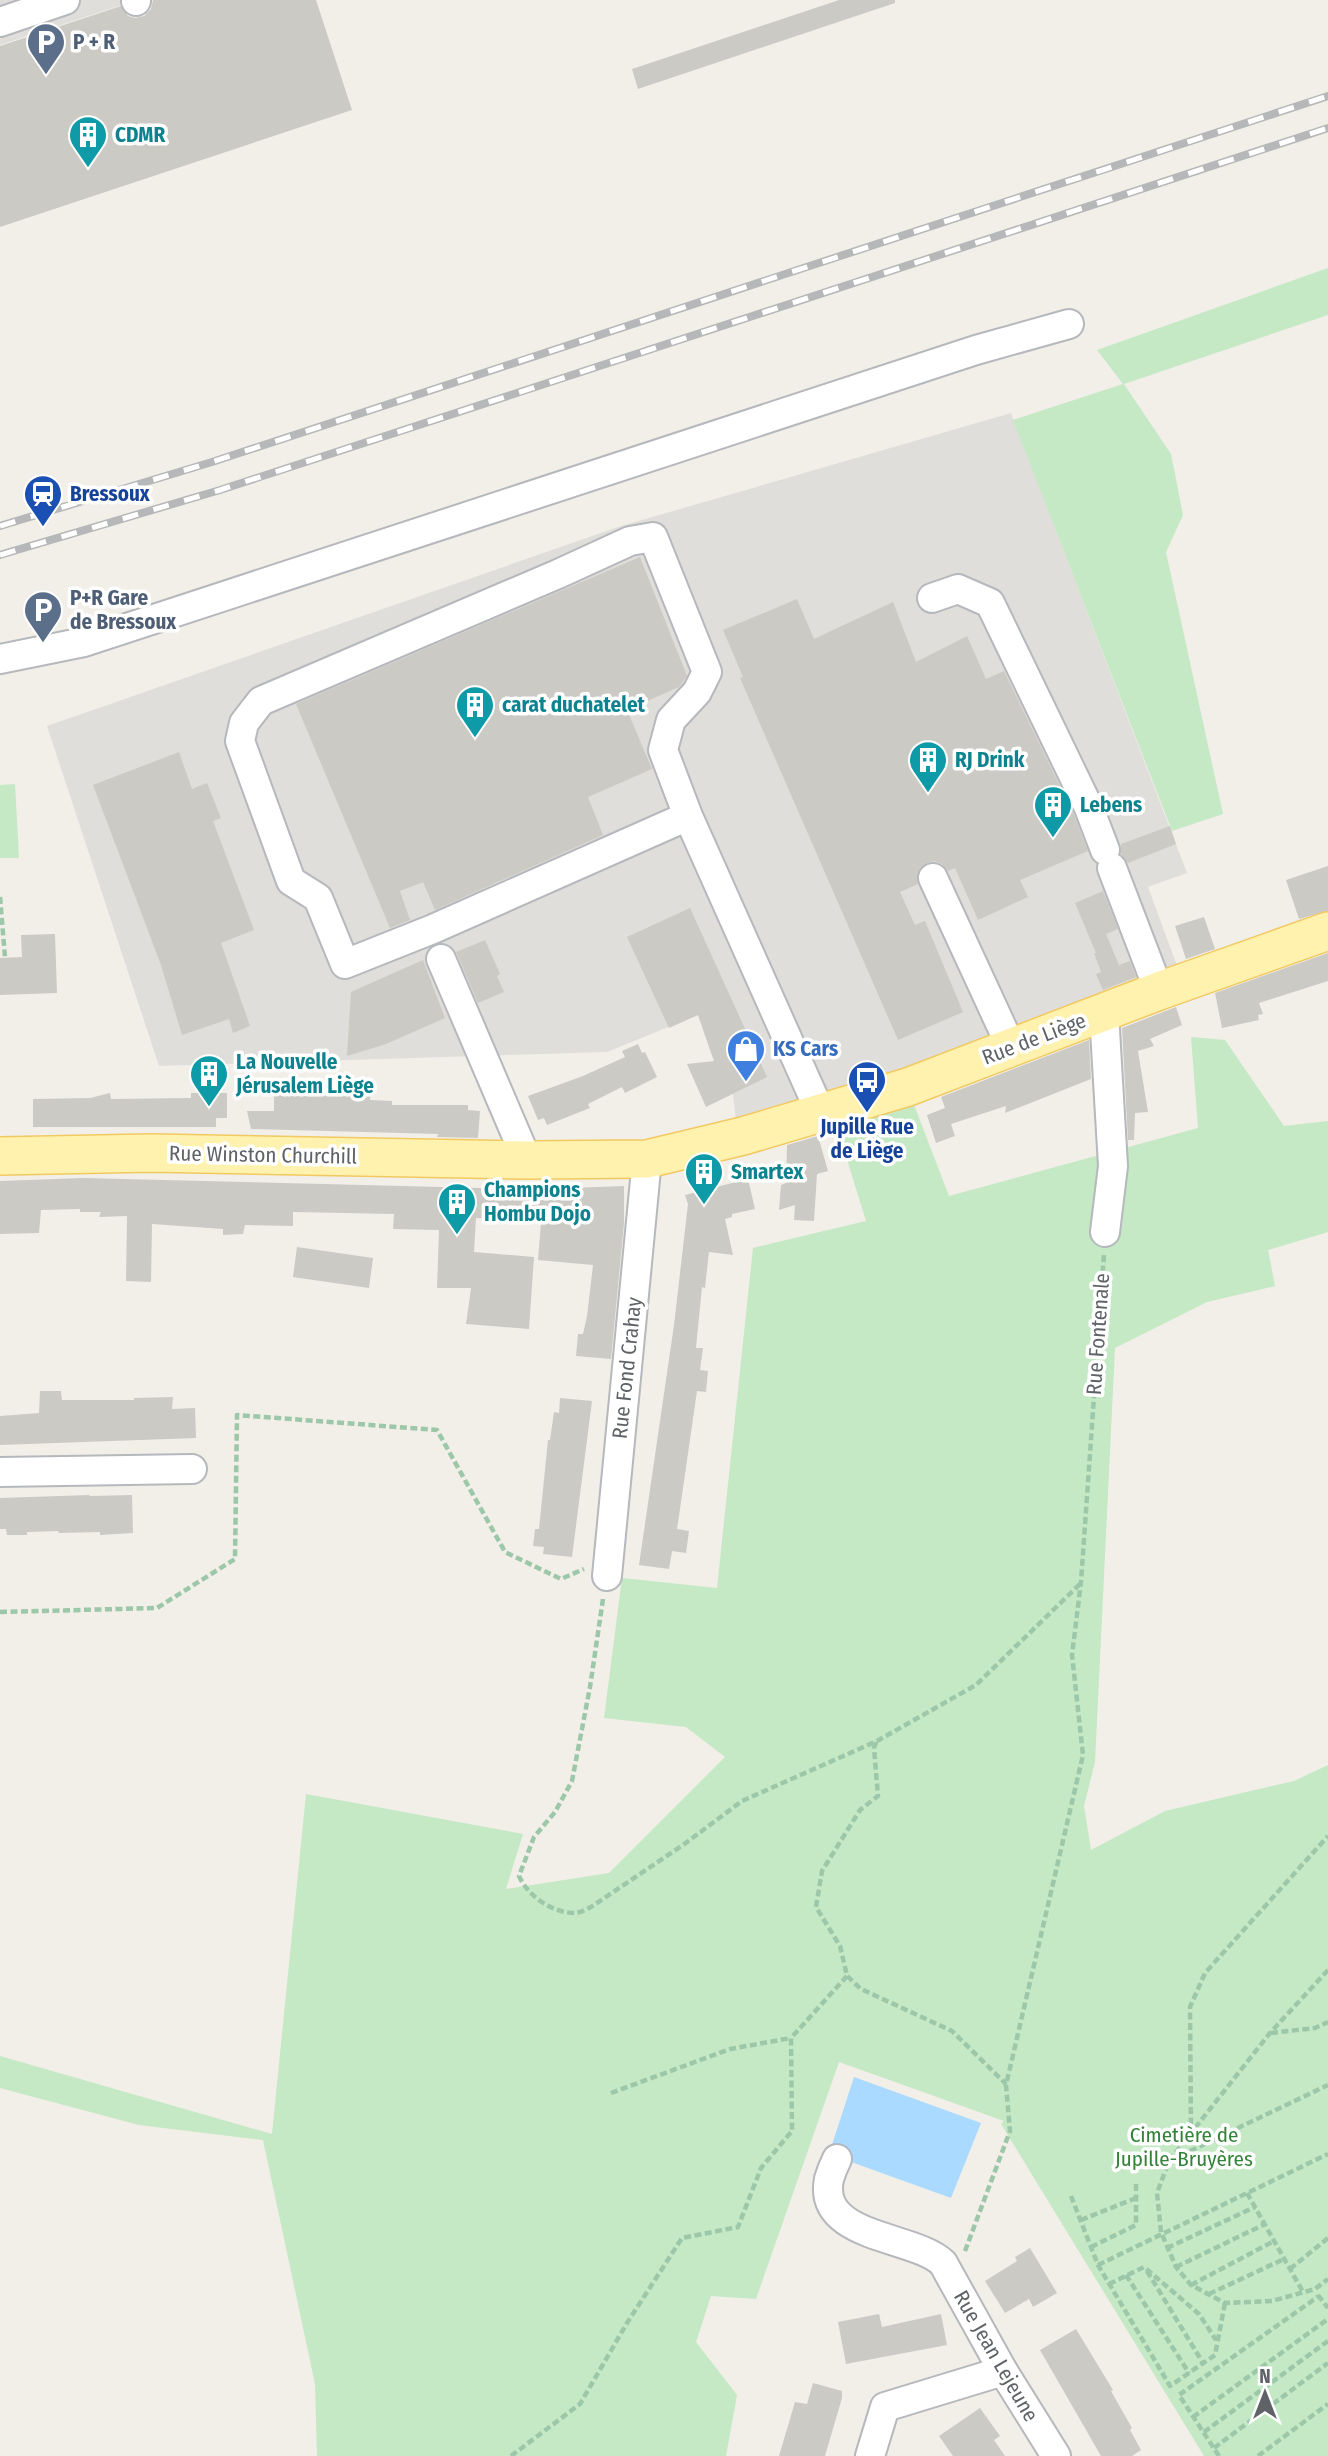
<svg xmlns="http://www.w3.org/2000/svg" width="1328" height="2456" viewBox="0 0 1328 2456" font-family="'Fira Sans Condensed',sans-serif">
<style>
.industrial{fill:#e0deda}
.green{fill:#c5e8c5}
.water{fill:#aadaff}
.building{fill:#cccac5}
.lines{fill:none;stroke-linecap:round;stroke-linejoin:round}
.minor-casing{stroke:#b5b8bc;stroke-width:32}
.major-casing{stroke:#f2c960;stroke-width:40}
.path{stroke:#9cc7a9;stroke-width:4.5;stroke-dasharray:7 3.5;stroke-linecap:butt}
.minor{stroke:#fff;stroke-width:28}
.major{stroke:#fff2af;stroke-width:37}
.rail-casing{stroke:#b6b7b8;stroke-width:8}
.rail{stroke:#fff;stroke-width:5;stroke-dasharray:16;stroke-linecap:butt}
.labels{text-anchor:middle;stroke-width:7;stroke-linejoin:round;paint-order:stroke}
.service-label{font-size:21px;font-weight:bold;fill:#4e5e75;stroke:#fff;text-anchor:start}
.culture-label{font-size:21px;font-weight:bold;fill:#0d838f;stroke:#fff;text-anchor:start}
.transit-label{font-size:21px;font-weight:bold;fill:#164399;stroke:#fff;text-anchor:start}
.street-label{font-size:21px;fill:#5f6368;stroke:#fff}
.shop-label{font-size:21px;font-weight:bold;fill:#366cbe;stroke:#fff;text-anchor:start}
.park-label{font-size:21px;fill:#348238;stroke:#fff}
</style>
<rect width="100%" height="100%" fill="#f1efe8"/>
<g class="industrial">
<polygon points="0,0 137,0 0,45"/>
<polygon points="1011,413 1187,873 1148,887 1183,982 738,1138 733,1095 711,1053 698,1015 607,1052 159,1066 47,726 618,527"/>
</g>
<g class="green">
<polygon points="1328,268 1328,315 1124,384 1171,454 1183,515 1166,552 1223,814 1172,831 1013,420 1123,384 1097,350"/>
<polygon points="15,784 19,858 0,858 0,785"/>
<polygon points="1191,1037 1225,1040 1284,1126 1328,1121 1328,1232 1268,1250 1275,1286 1207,1302 1115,1348 1095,1762 1084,1806 1091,1850 1165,1811 1294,1781 1328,1765 1328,2456 1204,2456 1001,2124 1004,2121 839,2062 756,2299 711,2296 696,2342 737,2395 726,2456 317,2456 315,2384 263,2140 139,2125 0,2088 0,2056 272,2134 306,1794 523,1834 506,1889 609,1873 725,1757 686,1727 604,1718 622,1578 717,1588 753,1248 866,1221 837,1127 913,1102 949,1196 1198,1128"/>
</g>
<polygon class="water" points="854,2077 981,2123 951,2198 829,2154"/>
<g class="building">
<polygon points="153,0 316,0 352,110 0,227 0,46 121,6 128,16 135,18 144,16 151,9"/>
<polygon points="839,0 895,0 895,3 638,89 632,69"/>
<polygon points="640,557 687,676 679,687 627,710 652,769 588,797 603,835 435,910 423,882 400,891 410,920 390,928 296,704"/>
<polygon points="797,599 814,639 893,602 916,662 967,636 986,679 1004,671 1074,815 1088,851 1020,880 1028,897 978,920 955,868 948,871 942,864 934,861 927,863 920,868 917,876 918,884 900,892 915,925 925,921 963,1012 898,1040 740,678 743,677 723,630"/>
<polygon points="179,752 192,789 207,783 221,818 213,821 254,930 221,943 250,1026 233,1033 229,1019 182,1035 161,965 93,785"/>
<polygon points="1170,826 1176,844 1128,863 1121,854 1121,844"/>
<polygon points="1328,866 1328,911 1299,919 1286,880"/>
<polygon points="1103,891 1118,929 1106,934 1119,965 1130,961 1136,977 1103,990 1096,974 1101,972 1094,953 1096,953 1075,903"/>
<polygon points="690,908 767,1077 706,1107 687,1064 714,1061 698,1015 669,1028 627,937"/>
<polygon points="1204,917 1215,949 1186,959 1175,926"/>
<polygon points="55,934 57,993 0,995 0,958 22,957 21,935"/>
<polygon points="485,940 500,974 497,976 504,992 478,1003 456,952"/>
<polygon points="1328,953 1328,981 1259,1003 1263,1014 1258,1015 1259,1020 1222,1028 1215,993"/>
<polygon points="423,960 445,1018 386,1044 347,1056 351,992"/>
<polygon points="1176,1007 1182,1025 1150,1039 1154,1046 1138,1051 1148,1112 1135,1113 1134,1140 1128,1140 1122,1028"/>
<polygon points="1089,1040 1091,1079 1005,1113 1006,1106 951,1124 955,1136 936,1143 927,1115 945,1108 941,1097"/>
<polygon points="638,1044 642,1053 645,1052 657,1077 625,1093 622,1087 588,1104 590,1108 547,1125 544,1118 538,1120 528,1096 583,1076 625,1057 622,1051"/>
<polygon points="371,1087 370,1100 392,1101 392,1105 468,1105 468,1110 480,1111 478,1138 437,1137 438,1134 251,1129 247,1111 274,1111 274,1088"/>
<polygon points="110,1093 111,1099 191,1098 191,1093 227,1093 227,1118 216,1118 216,1127 33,1127 33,1099 90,1098"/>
<polygon points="818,1136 828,1171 817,1174 814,1221 794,1220 795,1205 779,1210 781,1185 786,1183 787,1145"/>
<polygon points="83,1178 524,1189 525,1184 544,1184 544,1189 624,1186 624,1224 611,1359 576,1356 578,1334 583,1334 587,1316 593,1265 538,1260 541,1222 476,1218 474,1252 534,1257 529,1329 466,1324 471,1288 437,1288 439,1230 393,1229 394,1214 293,1212 293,1226 245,1225 243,1234 223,1235 223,1229 152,1224 151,1282 126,1281 127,1216 99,1217 101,1212 80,1212 80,1209 41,1210 39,1233 0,1234 0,1181"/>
<polygon points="748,1179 755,1209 732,1214 732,1217 725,1219 733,1255 709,1252 705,1288 702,1287 696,1348 703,1348 700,1370 708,1371 706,1392 697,1391 680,1509 677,1529 689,1531 686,1553 672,1551 669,1569 639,1565 674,1325 688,1204 685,1195"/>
<polygon points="297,1247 373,1258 369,1288 293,1277"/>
<polygon points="40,1391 61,1391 62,1400 134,1400 134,1398 173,1397 172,1409 195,1408 196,1438 0,1445 0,1416 39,1413"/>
<polygon points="560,1398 592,1401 572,1557 543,1554 544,1547 533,1546 535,1529 539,1529 548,1440 550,1440 554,1412 559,1413"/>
<polygon points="89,1495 90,1496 132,1495 133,1533 100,1535 100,1532 59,1533 58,1531 27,1532 27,1535 7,1535 6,1529 0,1529 0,1498"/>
<polygon points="1030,2248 1057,2293 1033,2307 1029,2299 1005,2313 985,2281 1017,2261 1015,2257"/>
<polygon points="879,2314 882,2327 941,2314 947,2345 846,2364 838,2322"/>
<polygon points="1076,2329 1113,2390 1111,2391 1132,2428 1130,2430 1141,2450 1132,2456 1101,2456 1040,2350"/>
<polygon points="813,2383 842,2391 842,2398 825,2456 779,2456 795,2402 807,2404"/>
<polygon points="980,2408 1000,2436 994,2440 1005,2456 953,2456 939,2436"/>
</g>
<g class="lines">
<defs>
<g id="minor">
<polyline points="136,0 136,1"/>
<polyline points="0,22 65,0"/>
<polyline points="932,598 958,589 990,603 1089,808 1105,850"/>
<polyline points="0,659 84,642 976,350 1069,324"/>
<polyline points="688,816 663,750 671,720 697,692 707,672 653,537 630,541 558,574 261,701 244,723 240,741 291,881 318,898 345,964 433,929 688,816 821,1114"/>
<polyline points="1112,868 1159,991"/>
<polyline points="933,878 1011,1047"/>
<polyline points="441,959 527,1160"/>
<polyline points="1104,1013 1113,1166 1105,1232"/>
<polyline points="0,1472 192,1469"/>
<polyline points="607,1576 647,1159"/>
<path d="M837 2159C834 2165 831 2172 829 2179 817 2239 914 2235 943 2263L1003 2371 1056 2456"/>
<polyline points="870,2456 885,2407 1003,2371"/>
</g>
<polyline id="major" points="0,1156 151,1153 527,1160 647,1159 743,1136 908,1087 1159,991 1328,931"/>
</defs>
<use href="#minor" class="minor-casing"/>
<use href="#major" class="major-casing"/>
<g class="path">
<polyline points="0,897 5,957"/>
<path d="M603 1599 590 1687 572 1781 555 1812 534 1837 519 1876C528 1896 552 1913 575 1913 580 1913 587 1909 591 1907L683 1845 742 1801 877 1741 976 1685 1081 1583"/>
<polyline points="0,1612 157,1608 235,1559 237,1415 437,1430 505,1552 561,1579 584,1569"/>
<polyline points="876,1742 874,1748 878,1796 860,1810 822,1871 816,1907 840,1946 847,1976 861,1989 952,2031 1006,2084"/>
<polyline points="1328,1970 1270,2033 1169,2161 1157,2193 1161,2232 1176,2267 1191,2285 1225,2303 1272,2301 1315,2289 1328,2279"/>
<polyline points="1271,2033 1315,2028 1328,2022"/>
<polyline points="611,2093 730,2049 791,2038"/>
<polyline points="1191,2135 1190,2007 1205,1973 1328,1836"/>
<polyline points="1171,2160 1328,2085"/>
<polyline points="1247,2193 1303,2292"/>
<polyline points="1071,2196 1098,2265 1170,2386 1215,2355 1225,2303"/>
<polyline points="1081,2220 1136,2198"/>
<polyline points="1091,2247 1136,2225 1136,2181"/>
<polyline points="1167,2248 1255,2207"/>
<polyline points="965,2251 1010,2131 1006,2085 1083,1755 1072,1655 1081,1582 1104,1254"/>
<polyline points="1098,2265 1328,2154"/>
<polyline points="1176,2267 1265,2224"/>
<polyline points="1290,2269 1328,2238"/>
<polyline points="1147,2271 1203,2363"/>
<polyline points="1126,2275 1189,2373"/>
<polyline points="1109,2284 1144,2267 1199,2314 1216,2340"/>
<polyline points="1191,2285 1274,2241"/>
<polyline points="1209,2294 1284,2259"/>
<polyline points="1318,2295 1328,2308"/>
<polyline points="1193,2417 1328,2319"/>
<polyline points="1204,2432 1328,2341"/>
<polyline points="1214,2448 1328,2363"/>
<polyline points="511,2456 580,2404 627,2323 682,2238 738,2227 761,2168 792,2131 791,2038 847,1976"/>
<polyline points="1219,2456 1179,2395 1319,2296"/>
<polyline points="1258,2456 1328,2404"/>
</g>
<use href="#minor" class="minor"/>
<use href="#major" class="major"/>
<defs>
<g id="rail">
<polyline points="0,526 212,462 1328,96"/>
<polyline points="0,555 220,490 1328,128"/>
</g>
</defs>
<use href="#rail" class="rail-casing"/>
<use href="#rail" class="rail"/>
</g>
<defs>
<symbol id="parking-pin" viewBox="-11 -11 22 30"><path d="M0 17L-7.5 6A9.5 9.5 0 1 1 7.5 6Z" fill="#5c6f8a" stroke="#fff"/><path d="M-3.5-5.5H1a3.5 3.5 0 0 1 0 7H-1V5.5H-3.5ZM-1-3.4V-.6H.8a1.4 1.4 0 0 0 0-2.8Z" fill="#fff"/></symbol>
<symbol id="building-pin" viewBox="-11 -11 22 30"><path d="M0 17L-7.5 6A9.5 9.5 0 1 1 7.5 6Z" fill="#0f9aa8" stroke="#fff"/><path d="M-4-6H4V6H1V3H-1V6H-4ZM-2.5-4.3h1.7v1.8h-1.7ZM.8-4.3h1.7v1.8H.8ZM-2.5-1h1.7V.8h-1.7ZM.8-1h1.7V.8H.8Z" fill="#fff"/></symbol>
<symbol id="station-pin" viewBox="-11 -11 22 30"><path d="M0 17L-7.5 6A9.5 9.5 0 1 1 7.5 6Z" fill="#1a4fb4" stroke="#fff"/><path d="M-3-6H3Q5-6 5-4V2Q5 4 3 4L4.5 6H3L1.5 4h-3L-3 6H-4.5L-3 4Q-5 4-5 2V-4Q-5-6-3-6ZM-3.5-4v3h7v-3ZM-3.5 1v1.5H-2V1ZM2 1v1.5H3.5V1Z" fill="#fff"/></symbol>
<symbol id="shop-pin" viewBox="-11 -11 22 30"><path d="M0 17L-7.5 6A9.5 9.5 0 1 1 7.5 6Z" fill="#3f7fe0" stroke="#fff"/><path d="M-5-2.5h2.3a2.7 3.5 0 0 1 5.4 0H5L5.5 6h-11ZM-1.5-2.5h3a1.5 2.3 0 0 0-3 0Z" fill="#fff"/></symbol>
<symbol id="bus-pin" viewBox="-11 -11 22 30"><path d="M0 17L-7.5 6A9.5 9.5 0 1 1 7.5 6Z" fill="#1a4fb4" stroke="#fff"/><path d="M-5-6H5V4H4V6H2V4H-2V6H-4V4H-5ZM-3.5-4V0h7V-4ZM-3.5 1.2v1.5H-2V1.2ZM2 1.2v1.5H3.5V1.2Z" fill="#fff"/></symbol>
</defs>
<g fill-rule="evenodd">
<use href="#parking-pin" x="24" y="20" width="44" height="60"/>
<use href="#building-pin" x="66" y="113" width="44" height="60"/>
<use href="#station-pin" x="21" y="472" width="44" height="60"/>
<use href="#parking-pin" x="21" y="588" width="44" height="60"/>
<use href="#building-pin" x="453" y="683" width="44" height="60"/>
<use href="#building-pin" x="906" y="738" width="44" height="60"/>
<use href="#building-pin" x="1031" y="783" width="44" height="60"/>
<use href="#shop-pin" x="724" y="1027" width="44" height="60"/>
<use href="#building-pin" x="187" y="1052" width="44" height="60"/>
<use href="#bus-pin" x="845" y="1058" width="44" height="60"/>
<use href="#building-pin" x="682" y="1150" width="44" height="60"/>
<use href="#building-pin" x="435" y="1180" width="44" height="60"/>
</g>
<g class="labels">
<g class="service-label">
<text x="73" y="49">P + R</text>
<text x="70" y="605">P+R Gare<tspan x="70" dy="24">de Bressoux</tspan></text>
</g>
<g class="culture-label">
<text x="115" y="142">CDMR</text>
<text x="502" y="712">carat duchatelet</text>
<text x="955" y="767">RJ Drink</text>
<text x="1080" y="812">Lebens</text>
<text x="236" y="1069">La Nouvelle<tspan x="236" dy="24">Jérusalem Liège</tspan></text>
<text x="731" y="1179">Smartex</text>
<text x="484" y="1197">Champions<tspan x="484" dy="24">Hombu Dojo</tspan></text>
</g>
<g class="transit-label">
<text x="70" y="501">Bressoux</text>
<text x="867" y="1134" text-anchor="middle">Jupille Rue<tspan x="867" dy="24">de Liège</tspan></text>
</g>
<g class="street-label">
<text transform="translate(1034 1039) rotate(-21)" y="7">Rue de Liège</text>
<text transform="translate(263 1155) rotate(1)" y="7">Rue Winston Churchill</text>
<text transform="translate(1098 1334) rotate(-86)" y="7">Rue Fontenale</text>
<text transform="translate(627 1368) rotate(-84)" y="7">Rue Fond Crahay</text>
<text transform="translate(996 2356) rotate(60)" y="7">Rue Jean Lejeune</text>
</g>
<g class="shop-label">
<text x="773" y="1056">KS Cars</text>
</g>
<g class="park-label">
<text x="1184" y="2142">Cimetière de<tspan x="1184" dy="24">Jupille-Bruyères</tspan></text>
</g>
</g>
<g transform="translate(1265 2393)" stroke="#ffffff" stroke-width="5" paint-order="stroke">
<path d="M0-5L12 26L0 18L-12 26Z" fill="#5f6368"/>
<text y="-10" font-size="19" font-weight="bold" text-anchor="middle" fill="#5f6368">N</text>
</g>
</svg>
